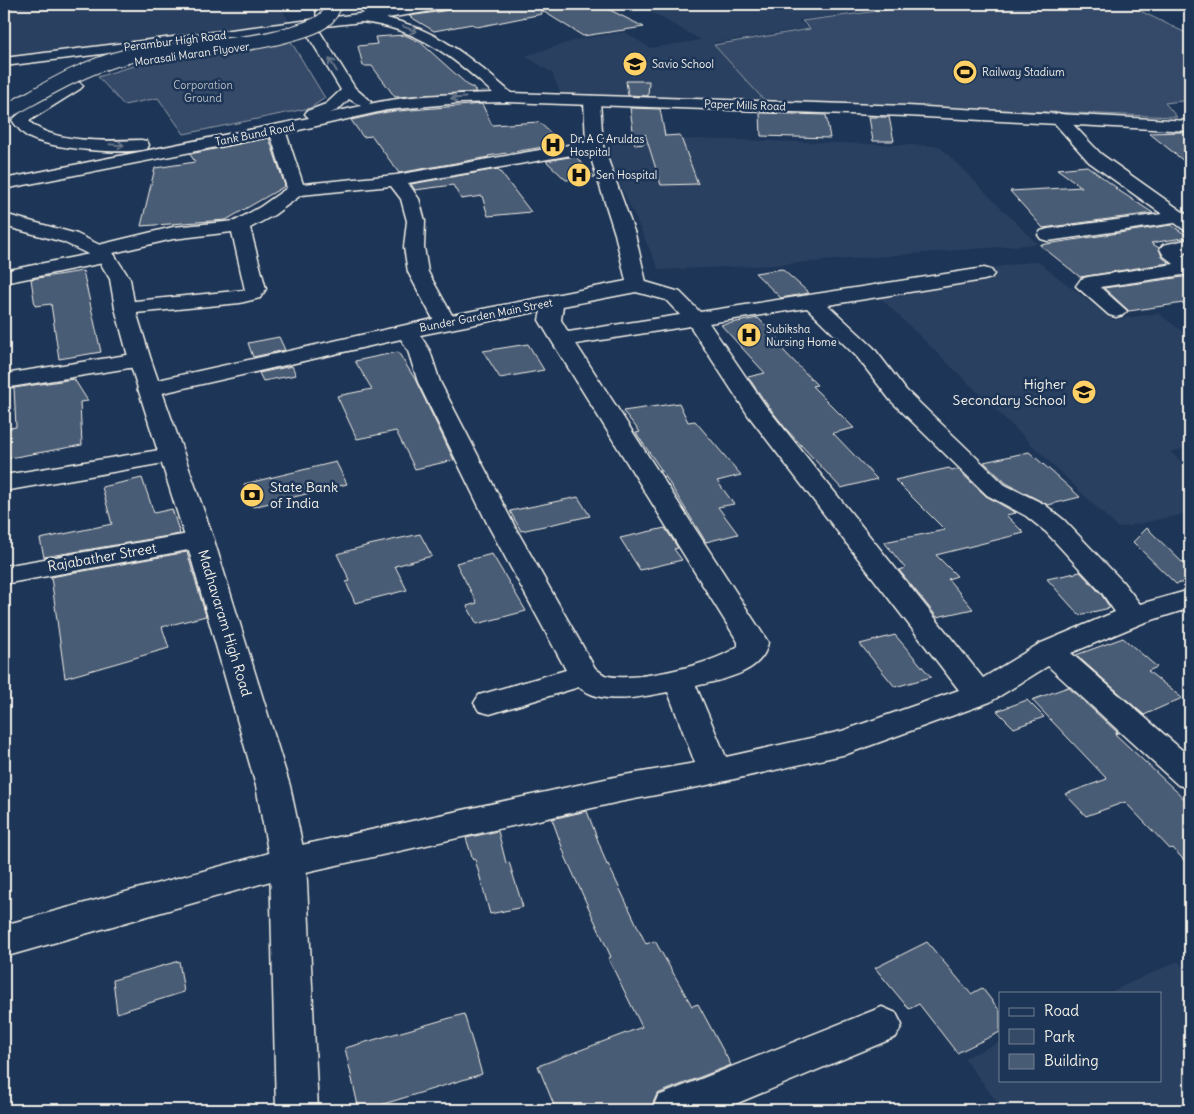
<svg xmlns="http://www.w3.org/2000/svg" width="1194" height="1114" viewBox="0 0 1194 1114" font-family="Delius,sans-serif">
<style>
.built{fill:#2a4060}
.green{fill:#354a67;stroke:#949ea8}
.building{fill:#485b74;stroke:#f4f1e8}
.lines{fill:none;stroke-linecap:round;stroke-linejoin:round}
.minor-casing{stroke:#f4f1e8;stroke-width:3}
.major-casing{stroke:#f4f1e8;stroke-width:3}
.minor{fill:#1d3557;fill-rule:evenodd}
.major{fill:#1d3557;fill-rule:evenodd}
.rail-casing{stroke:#f4f1e8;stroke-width:3}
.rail{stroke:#1d3557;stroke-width:2;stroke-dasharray:6;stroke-linecap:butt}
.major-bridge-casing{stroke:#f4f1e8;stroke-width:16;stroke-linecap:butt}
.major-bridge{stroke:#1d3557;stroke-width:14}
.oneway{stroke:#68778a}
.labels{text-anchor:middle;stroke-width:5;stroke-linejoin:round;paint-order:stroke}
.far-street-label{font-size:11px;fill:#f4f1e8;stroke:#1d3557}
.far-poi-label{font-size:11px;fill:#f4f1e8;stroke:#1d3557;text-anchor:start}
.far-park-label{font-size:11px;fill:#bbbfc1;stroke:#1d3557}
.poi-label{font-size:14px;fill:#f4f1e8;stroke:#1d3557;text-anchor:end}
.street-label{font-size:14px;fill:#f4f1e8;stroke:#1d3557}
</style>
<rect width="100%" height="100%" fill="#1d3557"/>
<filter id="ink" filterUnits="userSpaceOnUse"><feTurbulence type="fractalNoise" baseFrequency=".02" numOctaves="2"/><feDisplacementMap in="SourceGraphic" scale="10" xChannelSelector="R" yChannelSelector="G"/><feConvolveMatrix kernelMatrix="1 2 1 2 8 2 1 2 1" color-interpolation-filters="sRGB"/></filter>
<g filter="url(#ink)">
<g class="built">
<polygon points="4,4 279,4 291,25 4,56"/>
<polygon points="636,4 924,4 798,20 807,28 713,43 765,101 561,95 552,73 525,56 579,39 625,32 650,48 701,40"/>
<polygon points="702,139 939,146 1037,244 773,265 659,270 601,142"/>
<polygon points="1037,261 1113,320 1158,313 1190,337 1190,447 1170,452 1190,469 1190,513 1118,528 868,286"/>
<polygon points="1178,961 1190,975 1190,1110 1003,1110 964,1058 1000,1042 1000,1080 1160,1080 1160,993 1108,993"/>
</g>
<g class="green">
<polygon points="931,4 1126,4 1190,35 1190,100 1165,103 1177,117 765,101 714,45 810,29 802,21"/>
<path d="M290 40 325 98 310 108 184 134 158 98 124 105 98 77C160 55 226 50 290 40Z"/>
</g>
<g class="building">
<polygon points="459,4 598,4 644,27 583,36 541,10 542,14 477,27 472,24 434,31 409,16 450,10"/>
<polygon points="405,35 420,42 470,87 473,87 476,92 395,97 372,66 363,66 358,46 377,44 375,37"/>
<polygon points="626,81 649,81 648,96 628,95"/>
<polygon points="482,104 492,125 539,122 562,144 488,156 489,157 399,173 372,136 363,137 351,120 387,112"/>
<polygon points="630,108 660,109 665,136 680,135 698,184 661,185 645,134 644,144 635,145"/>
<polygon points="760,113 826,115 830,138 761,136"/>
<polygon points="869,117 889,117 894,141 873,141"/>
<polygon points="1182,132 1190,139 1190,166 1149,133"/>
<polygon points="269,138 285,186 226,220 141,226 155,168 195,162 190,154"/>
<polygon points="575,156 595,177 566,180 546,161"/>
<polygon points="1087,166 1117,188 1115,188 1153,213 1043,228 1010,191 1082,187 1057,169"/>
<polygon points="498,169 531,212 488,216 482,196 461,199 453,185 415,190 411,184"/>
<polygon points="1171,225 1189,237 1151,243 1159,248 1162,257 1169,263 1080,277 1040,245"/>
<polygon points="782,269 809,293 781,298 755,273"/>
<polygon points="83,271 101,352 59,359 51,304 35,306 31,279"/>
<polygon points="1190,276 1190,302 1129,311 1104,288"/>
<polygon points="758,318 787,348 782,349 817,385 812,386 854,428 833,433 877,479 841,488 786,429 766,403 748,377 765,373 721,325"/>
<polygon points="279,337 285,350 253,357 248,343"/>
<polygon points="528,344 544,370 500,378 483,351"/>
<polygon points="398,352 415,379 454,460 415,469 396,431 357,439 337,396 372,389 355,361"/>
<polygon points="292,366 296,375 263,381 259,373"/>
<polygon points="74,379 88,401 80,402 82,445 4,459 4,429 16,427 14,388"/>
<polygon points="679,403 688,422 695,421 741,475 717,481 734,504 718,507 738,534 706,542 660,468 636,433 640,432 623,411"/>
<polygon points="1029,452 1051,471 1080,497 1048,505 1006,483 984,462"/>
<polygon points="336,462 347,484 253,507 244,484"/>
<polygon points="949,468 952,470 957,469 986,496 1016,513 1006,515 1024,533 936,555 957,576 948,579 973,609 937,617 899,570 905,568 884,542 945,530 895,480"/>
<polygon points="142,478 154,513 172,509 180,534 44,557 40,539 112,524 102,487"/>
<polygon points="578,497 590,516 521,531 510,511"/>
<polygon points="665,528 678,548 674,549 682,560 640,570 620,538"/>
<polygon points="1147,528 1190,570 1190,581 1176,584 1133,542"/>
<polygon points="420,534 432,556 395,566 407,590 355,603 346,582 350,581 337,554 369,545"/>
<polygon points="187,552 206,616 162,627 169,648 65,678 51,577"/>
<polygon points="492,554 526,611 477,624 467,606 477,603 456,563"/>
<polygon points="1080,572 1101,594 1110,608 1079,615 1047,579"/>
<polygon points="895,635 931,677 895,687 860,644"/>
<polygon points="1123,638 1157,667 1148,671 1182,698 1144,715 1076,655"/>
<polygon points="1068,687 1118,733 1115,734 1190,804 1190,867 1173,848 1170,849 1125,802 1086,816 1065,794 1107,779 1032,700"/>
<polygon points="1027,700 1044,717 1014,728 997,711"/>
<polygon points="587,811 607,865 608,864 646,944 655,941 692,1006 698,1004 731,1065 657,1094 650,1110 556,1110 538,1066 642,1027 608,958 611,957 566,858 552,819"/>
<polygon points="498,831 506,863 509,862 523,907 490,914 475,859 473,860 466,838"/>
<polygon points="927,942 971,994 982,988 1000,1011 1000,1032 957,1053 919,1004 909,1009 875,968"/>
<polygon points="179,961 184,992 117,1013 113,980"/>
<polygon points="464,1014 482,1074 364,1110 359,1110 345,1048"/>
</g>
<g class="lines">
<defs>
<g id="minor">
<polygon points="314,4 328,4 331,23 312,34 305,30 317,21 316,8"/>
<polygon points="354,4 369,4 378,12 427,4 457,4 450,8 375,20 370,19"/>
<path d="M592 96 598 98 600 101 603 146 635 234 646 282 680 292 700 312 984 268 991 270 994 274 991 278 984 280 828 305 873 347 906 390 1005 485 1044 504 1064 520 1122 581 1140 604 1190 590V608L1143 623 1071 653 1190 757V788L1178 785 1048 666 990 702 847 754 703 786 619 802 288 876 4 957V925L288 848 619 776 695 763 668 692C641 697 602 706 579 687L490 714 479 711 474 703 479 695 566 670 489 527 418 382 408 351 401 339 149 396 141 394 137 389 141 384 149 382 433 319 408 272 404 247 407 221 401 199 391 186 301 195 274 215 250 228 266 289 260 298 240 303 125 314 118 312 115 308 118 304 125 302 245 290 232 232 173 239 113 253 116 257 113 261 4 283V271L90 254 87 251 90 247 173 227 235 221 260 207 287 188 269 130 271 127H283L285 130 303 184 396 175 586 142 584 101 586 98ZM589 152 615 234 626 281 452 315 428 272 424 247 425 221 419 199 408 183ZM636 292 666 300 680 315 568 332 561 320 563 306ZM807 308 857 357 890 400 987 495 1026 516 1046 532 1102 593 1115 612 1039 644 983 678 765 405 709 323ZM541 311 539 320 551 340 738 642V646C716 664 636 682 608 676 603 675 599 671 595 668L515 527 440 382 430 351 420 335ZM690 326 748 415 959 690 842 731 726 757 696 686C721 680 764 673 768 642L576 344Z"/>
<polygon points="1058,113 1064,115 1101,154 1190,217 1190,231 1183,229 1175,223 1048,241 1041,239 1038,235 1041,231 1048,229 1162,214 1089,162 1050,118 1052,115"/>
<polygon points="1190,239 1190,251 1183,252 1190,258 1190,274 1100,287 1127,311 1123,315 1116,317 1109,315 1076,286 1081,279 1088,277 1174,264 1164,256 1160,249 1163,245"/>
<polygon points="140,353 148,355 151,360 148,365 4,388 4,374"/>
<polygon points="172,448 181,450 184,455 181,460 4,491 4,475"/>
<polygon points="200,532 210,534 214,540 210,546 4,584 4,566"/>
<polygon points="882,1007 896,1013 902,1025 896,1037 721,1110 652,1110 658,1096"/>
</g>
<g id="major">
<path d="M375 12 380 13 381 17C436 28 470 57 511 93L907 106 1190 121V131L907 116 507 102 460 103 387 110 277 135 4 189V179L309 118 305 114 307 111 326 104 341 90 304 29 4 66V58ZM362 22C418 29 452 56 493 93 452 94 409 95 369 104L371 102 355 88 317 27ZM349 99 361 106 330 113 338 110Z"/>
<path d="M75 81 80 83 83 86 80 89 29 121C51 144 111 141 141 140L147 141 149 145 147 149C122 155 50 149 28 137 22 133 16 126 12 120L26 108Z"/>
<polygon points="4,214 77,234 104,247 113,253 130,279 135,308 151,360 214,540 290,786 306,862 318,1110 276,1110 270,862 256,786 186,540 129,360 115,308 110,279 99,261 90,255 63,242 4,226"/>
</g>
</defs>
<use href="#minor" class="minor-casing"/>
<use href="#major" class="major-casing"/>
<use href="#minor" class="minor"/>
<use href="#major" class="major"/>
<defs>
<polyline id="rail" points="4,7 30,4"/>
</defs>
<use href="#rail" class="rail-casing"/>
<use href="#rail" class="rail"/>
<defs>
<path id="major-bridge" d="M11 109C48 89 83 67 124 57 177 45 233 50 286 35 303 30 326 26 333 8L329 4"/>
</defs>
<use href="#major-bridge" class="major-bridge-casing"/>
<use href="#major-bridge" class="major-bridge"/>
</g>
<defs><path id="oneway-shaft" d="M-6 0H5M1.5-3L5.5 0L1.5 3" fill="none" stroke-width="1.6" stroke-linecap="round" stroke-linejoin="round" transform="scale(1.25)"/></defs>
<g class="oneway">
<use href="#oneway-shaft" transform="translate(410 29) rotate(21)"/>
<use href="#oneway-shaft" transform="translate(333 65) rotate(-121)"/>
<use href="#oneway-shaft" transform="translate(458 98) rotate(176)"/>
<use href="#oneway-shaft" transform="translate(117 145) rotate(5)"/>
</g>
</g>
<defs>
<symbol id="school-disc" viewBox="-11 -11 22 22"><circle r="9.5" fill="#ffd166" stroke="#1d3557"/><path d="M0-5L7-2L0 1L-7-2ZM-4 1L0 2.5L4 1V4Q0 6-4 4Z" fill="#111"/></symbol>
<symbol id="stadium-disc" viewBox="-11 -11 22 22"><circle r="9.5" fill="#ffd166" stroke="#1d3557"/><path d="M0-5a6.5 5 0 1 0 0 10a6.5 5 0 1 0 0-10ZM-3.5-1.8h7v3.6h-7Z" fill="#111"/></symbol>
<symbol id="hospital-disc" viewBox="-11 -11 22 22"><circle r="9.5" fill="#ffd166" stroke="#1d3557"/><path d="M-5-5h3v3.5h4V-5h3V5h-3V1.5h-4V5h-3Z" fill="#111"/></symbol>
<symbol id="bank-disc" viewBox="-11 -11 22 22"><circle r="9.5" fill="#ffd166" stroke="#1d3557"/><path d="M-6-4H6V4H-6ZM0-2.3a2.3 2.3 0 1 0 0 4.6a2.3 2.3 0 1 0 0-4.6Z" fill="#111"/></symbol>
</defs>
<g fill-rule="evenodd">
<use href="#school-disc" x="621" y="50" width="28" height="28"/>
<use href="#stadium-disc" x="951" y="58" width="28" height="28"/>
<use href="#hospital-disc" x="539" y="131" width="28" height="28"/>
<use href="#hospital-disc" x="565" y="161" width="28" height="28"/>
<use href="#hospital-disc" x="735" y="321" width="28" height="28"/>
<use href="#school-disc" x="1070" y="378" width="28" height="28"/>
<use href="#bank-disc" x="238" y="481" width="28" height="28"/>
</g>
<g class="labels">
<g class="far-street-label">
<text transform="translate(175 41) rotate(-7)" y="4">Perambur High Road</text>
<text transform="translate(192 54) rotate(-8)" y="4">Morasali Maran Flyover</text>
<text transform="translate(745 105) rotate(2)" y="4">Paper Mills Road</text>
<text transform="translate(255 134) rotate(-11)" y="4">Tank Bund Road</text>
<text transform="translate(486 315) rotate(-11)" y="4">Bunder Garden Main Street</text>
</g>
<g class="far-poi-label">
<text x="652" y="68">Savio School</text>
<text x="982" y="76">Railway Stadium</text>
<text x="570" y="143">Dr. A C Aruldas<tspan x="570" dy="13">Hospital</tspan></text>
<text x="596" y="179">Sen Hospital</text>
<text x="766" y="333">Subiksha<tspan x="766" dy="13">Nursing Home</tspan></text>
</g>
<g class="far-park-label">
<text x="203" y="89">Corporation<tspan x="203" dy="13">Ground</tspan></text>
</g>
<g class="poi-label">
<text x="1066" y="389">Higher<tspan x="1066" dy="16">Secondary School</tspan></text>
<text x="270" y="492" text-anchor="start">State Bank<tspan x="270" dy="16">of India</tspan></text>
</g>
<g class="street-label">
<text transform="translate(102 557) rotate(-10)" y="5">Rajabather Street</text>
<text transform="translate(225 623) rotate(73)" y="5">Madhavaram High Road</text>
</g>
</g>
<rect width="1194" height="1114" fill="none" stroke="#1d3557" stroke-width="20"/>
<rect x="10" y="10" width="1174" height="1094" fill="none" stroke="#f4f1e8" stroke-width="2" filter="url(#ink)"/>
<rect x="999" y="992" width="162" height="90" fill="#1d3557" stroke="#738091"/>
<rect x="1009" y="1008" width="25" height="8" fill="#1d3557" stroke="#738091"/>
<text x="1044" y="1016" font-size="15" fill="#f4f1e8">Road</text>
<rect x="1009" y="1029" width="25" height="15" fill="#354a67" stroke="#738091"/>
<text x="1044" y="1042" font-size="15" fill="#f4f1e8">Park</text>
<rect x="1009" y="1054" width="25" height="15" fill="#485b74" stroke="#738091"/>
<text x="1044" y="1066" font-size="15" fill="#f4f1e8">Building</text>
</svg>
